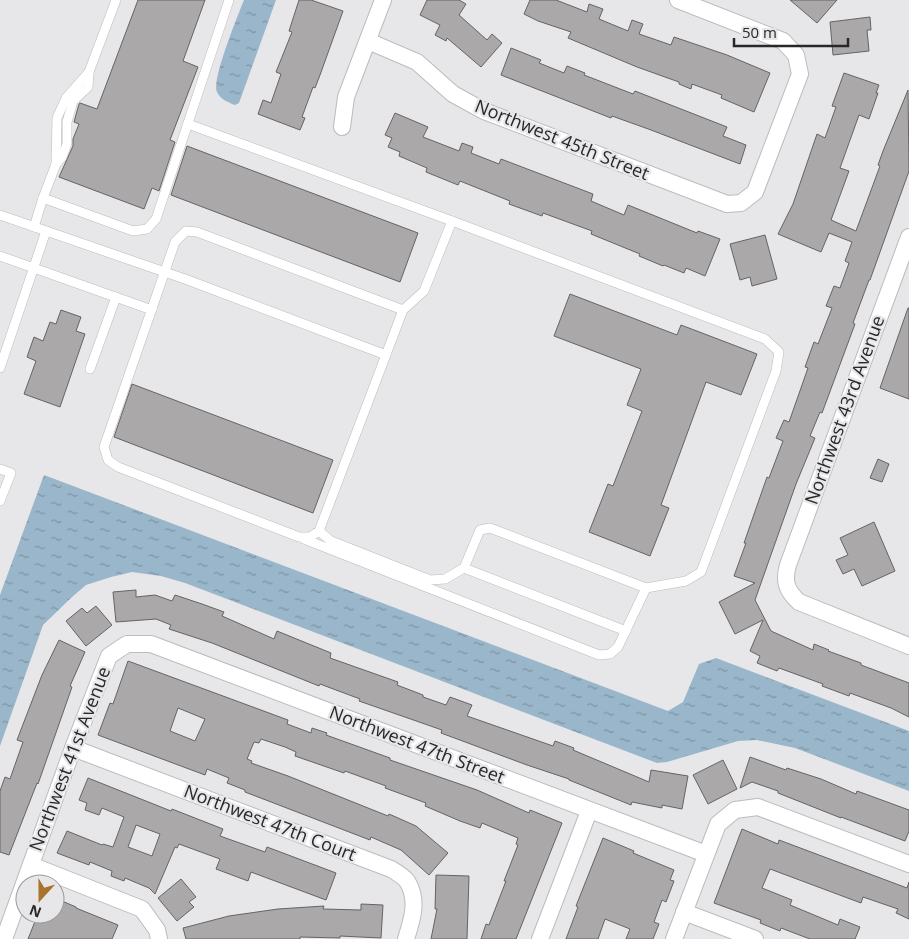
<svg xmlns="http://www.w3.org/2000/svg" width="909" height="939" viewBox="0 0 909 939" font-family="'Open Sans',sans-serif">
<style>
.water{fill:url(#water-ripples)}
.building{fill:#aba8aa;stroke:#656364;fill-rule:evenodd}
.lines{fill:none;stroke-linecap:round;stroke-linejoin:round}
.lane-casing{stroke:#bcbbbd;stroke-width:10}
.street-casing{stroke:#bcbbbd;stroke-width:18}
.lane{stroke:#fff;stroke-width:9}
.street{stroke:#fff;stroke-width:16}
.labels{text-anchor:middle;stroke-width:4.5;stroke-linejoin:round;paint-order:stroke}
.street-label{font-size:18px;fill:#292829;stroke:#e7e6e9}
</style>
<defs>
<pattern id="water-ripples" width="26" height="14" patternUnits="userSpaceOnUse" patternTransform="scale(1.25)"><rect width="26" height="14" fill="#99b6ca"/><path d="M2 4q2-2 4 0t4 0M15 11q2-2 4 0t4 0" fill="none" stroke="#7d94a4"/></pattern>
</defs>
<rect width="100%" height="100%" fill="#e7e6e9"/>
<g class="water">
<path d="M244 0H276L239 103 235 105C229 103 220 99 217 92 211 81 238 15 244 0Z"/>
<polygon points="44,475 668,711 683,702 699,664 716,658 909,731 909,791 795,748 757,740 738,741 667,762 657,763 185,583 161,576 132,572 111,577 86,585 72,597 43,625 0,746 0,595"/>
</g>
<g class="building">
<polygon points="138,0 205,0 183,61 198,67 170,140 175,142 159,191 152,188 144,209 59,177 73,146 73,139 79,124 74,122 79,104 80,103 97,109"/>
<polygon points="299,0 311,0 343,11 320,75 315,88 313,87 302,117 305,118 300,130 258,114 263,100 271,103 281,74 276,72 292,32 289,31"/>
<polygon points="427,0 459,0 466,4 459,15 487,40 492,34 502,43 481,67 447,38 446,41 435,35 440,25 420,15"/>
<polygon points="530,0 556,0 587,12 589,4 603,9 599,19 628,31 632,20 643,24 639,34 671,45 674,37 727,55 770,73 754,112 721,98 722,95 692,84 691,89 679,84 679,82 637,67 568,38 571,32 538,21 524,14"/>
<polygon points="790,0 837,0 817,23"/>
<polygon points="870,17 871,30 867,30 869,51 833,55 830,22"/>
<polygon points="511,48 541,60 539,63 564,73 567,66 585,73 584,75 633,94 635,91 727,127 723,136 746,145 740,164 651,130 612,116 611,118 501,75"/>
<polygon points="844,73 879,85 876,93 878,93 869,119 859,115 840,168 849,171 831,220 856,231 880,166 878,165 883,151 908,90 909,171 870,280 869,280 853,323 855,324 822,413 820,412 810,436 815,438 796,484 755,600 771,631 813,650 814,644 829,650 828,651 861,663 861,665 909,683 909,717 891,708 850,693 849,696 822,686 823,684 779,668 777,671 757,663 760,656 750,651 763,620 735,634 719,602 755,583 734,576 746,543 744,543 767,477 769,478 783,441 776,438 784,420 789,422 808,368 805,367 814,342 818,344 832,308 826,306 834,286 840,288 849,263 845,261 852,242 829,233 821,252 778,234 793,204 817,134 825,138 836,107 832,106"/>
<polygon points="395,113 428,127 423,137 459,151 462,143 473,147 471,153 499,164 501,159 593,194 591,201 624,215 628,205 697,233 698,231 720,239 705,276 686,268 684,273 664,265 663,266 639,256 640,254 591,234 592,231 543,213 542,216 509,204 510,201 460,181 458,185 426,172 427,168 399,156 400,152 388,147 392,138 385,135"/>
<polygon points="187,146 418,233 400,282 171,195"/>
<polygon points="765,235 777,279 752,286 750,277 740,280 730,244"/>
<polygon points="570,294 677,335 681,325 757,354 741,395 706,382 661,505 669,508 650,556 589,532 608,484 613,486 642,411 627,405 641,369 554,336"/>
<polygon points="908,308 909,308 909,399 880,388"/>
<polygon points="61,310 81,317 76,331 85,334 60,407 24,394 36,361 27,357 34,337 43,341 50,322 56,324"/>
<polygon points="132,384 333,460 313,513 114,437"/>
<polygon points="878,459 889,464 882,482 870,478"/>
<polygon points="874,522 895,571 862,586 854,569 843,574 836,560 848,555 840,538"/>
<polygon points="136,590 136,597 155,595 172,601 175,595 202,604 224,612 222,616 274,639 277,631 331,653 330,658 398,682 397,685 423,695 423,697 446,705 450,697 472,705 467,716 553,746 555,741 574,748 573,750 649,782 651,770 688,776 682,809 662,805 662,808 632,802 631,805 569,780 569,779 527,765 441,733 442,730 359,701 360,699 320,684 319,686 212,643 169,629 171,625 156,619 116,622 113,592"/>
<polygon points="96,606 112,625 86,646 66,621 82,608 87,613"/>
<polygon points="59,640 85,652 70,686 72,687 38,784 37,783 9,855 0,852 0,791 5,777 10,779 23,742 17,740 42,675"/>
<path d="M128 661 288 720 287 724 311 733 312 728 327 733 326 735 390 758V760L477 790 529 813 530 810 562 823 516 939H481L486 924 489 925 506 881H504L518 845 516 844 518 838 482 823 480 828 460 821 425 806 426 803 385 788 386 786 345 771 344 773 295 756 296 752 285 747 261 739 259 743 254 742 247 759 252 761 251 763 288 776 388 816 389 814 416 826 448 853 429 875 401 850 371 837 370 840 245 792V790L227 783 229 778 207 769 205 775 98 735 110 703 113 704ZM178 708 205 719 195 741 170 731Z"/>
<polygon points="750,757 786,770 787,768 821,779 856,794 857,791 909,810 909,831 905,841 841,817 841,818 778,793 778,791 752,782 740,788"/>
<polygon points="723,760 737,789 708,804 693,775"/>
<path d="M88 778 171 811 172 809 223 829 220 836 265 852 267 847 336 873 326 900 251 872 248 881 216 869 220 859 179 844 177 848 175 847 155 894 149 888 125 878 124 881 111 876 112 871 90 862 89 865 57 853 67 831 102 845 103 844 113 847 124 817 102 808 99 815 85 810 87 803 79 800ZM136 825 160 834 152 856 128 847Z"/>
<polygon points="742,829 778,844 779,840 907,888 909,882 909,919 896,913 898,909 863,897 861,903 770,869 762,888 792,900 790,905 838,925 840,919 860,927 855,939 810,939 781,928 780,931 760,923 761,920 714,903"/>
<polygon points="603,838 634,851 633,853 674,870 670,880 674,881 666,902 662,900 654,922 659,924 653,939 626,939 630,929 605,919 598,939 566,939 578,907 576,906"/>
<polygon points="436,875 469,876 467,939 431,939 437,909 435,909"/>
<polygon points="181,879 196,897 189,902 194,907 177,921 158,898"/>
<polygon points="62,901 76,907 76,908 118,925 112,939 28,939 38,914 55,914 55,904 60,906"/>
<polygon points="361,904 383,905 381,938 340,936 340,938 300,937 300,939 186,939 183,928 229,916 278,909 324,906 323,909 361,910"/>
</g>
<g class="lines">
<defs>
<g id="lane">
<polyline points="116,0 89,72 88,87 73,101 67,122 67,144 62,157 56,164 43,198 133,231 147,229 156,219 229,0"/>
<polyline points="188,124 452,221 424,291 403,310 319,531 310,537 299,537 118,467 108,460 104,447 175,242 186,231 197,232 403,310"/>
<polyline points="56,164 57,118 66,98 89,72"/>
<polyline points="0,215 185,279 386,355"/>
<polyline points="34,227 43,198"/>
<polyline points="0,256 152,310"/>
<polyline points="0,368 46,231"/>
<polyline points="90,369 116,297"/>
<polyline points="0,469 11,473 0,501"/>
<polyline points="319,531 331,541 430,580 445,579 464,568 480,530 490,528 646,588 686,581 701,572 776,371 779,352 765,339 452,221"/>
<polyline points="304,539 599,655 610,654 618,647 646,588"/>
<polyline points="464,568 626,631"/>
</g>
<g id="street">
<polyline points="368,41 417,62 453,94 484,111 727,204 741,203 755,192 800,74 796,55 783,41 678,0"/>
<polyline points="342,127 346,97 383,0"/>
<path d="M909 237 788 565C783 582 787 591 799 602L909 646"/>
<path d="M73 748 391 869C396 872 403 876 407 881 419 900 412 920 406 939"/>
<polyline points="31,865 142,909 157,930 159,939"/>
<polyline points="684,912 755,939"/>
<polyline points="4,939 73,748 109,656 127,644 151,644 706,854"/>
<polyline points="540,939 589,811"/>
<polyline points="674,939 718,824 735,810 758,807 909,864"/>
</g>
</defs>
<use href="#lane" class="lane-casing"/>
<use href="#street" class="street-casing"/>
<use href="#lane" class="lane"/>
<use href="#street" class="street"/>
</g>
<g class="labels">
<g class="street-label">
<text transform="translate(562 140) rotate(22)" y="6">Northwest 45th Street</text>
<text transform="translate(845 410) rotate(-70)" y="6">Northwest 43rd Avenue</text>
<text transform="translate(417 745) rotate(21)" y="6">Northwest 47th Street</text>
<text transform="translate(70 759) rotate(-69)" y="6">Northwest 41st Avenue</text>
<text transform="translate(270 823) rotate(21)" y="6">Northwest 47th Court</text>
</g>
</g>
<g transform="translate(40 899) rotate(201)"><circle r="24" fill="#e7e6e9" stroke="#9b9a9c"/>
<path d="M0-4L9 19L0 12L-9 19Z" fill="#a8742d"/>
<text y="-8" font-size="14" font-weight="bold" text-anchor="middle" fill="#292829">N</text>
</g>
<path d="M734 38v8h114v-8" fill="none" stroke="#292829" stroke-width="2.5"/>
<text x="742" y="38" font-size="15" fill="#292829" stroke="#e7e6e9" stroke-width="4" paint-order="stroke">50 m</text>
</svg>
